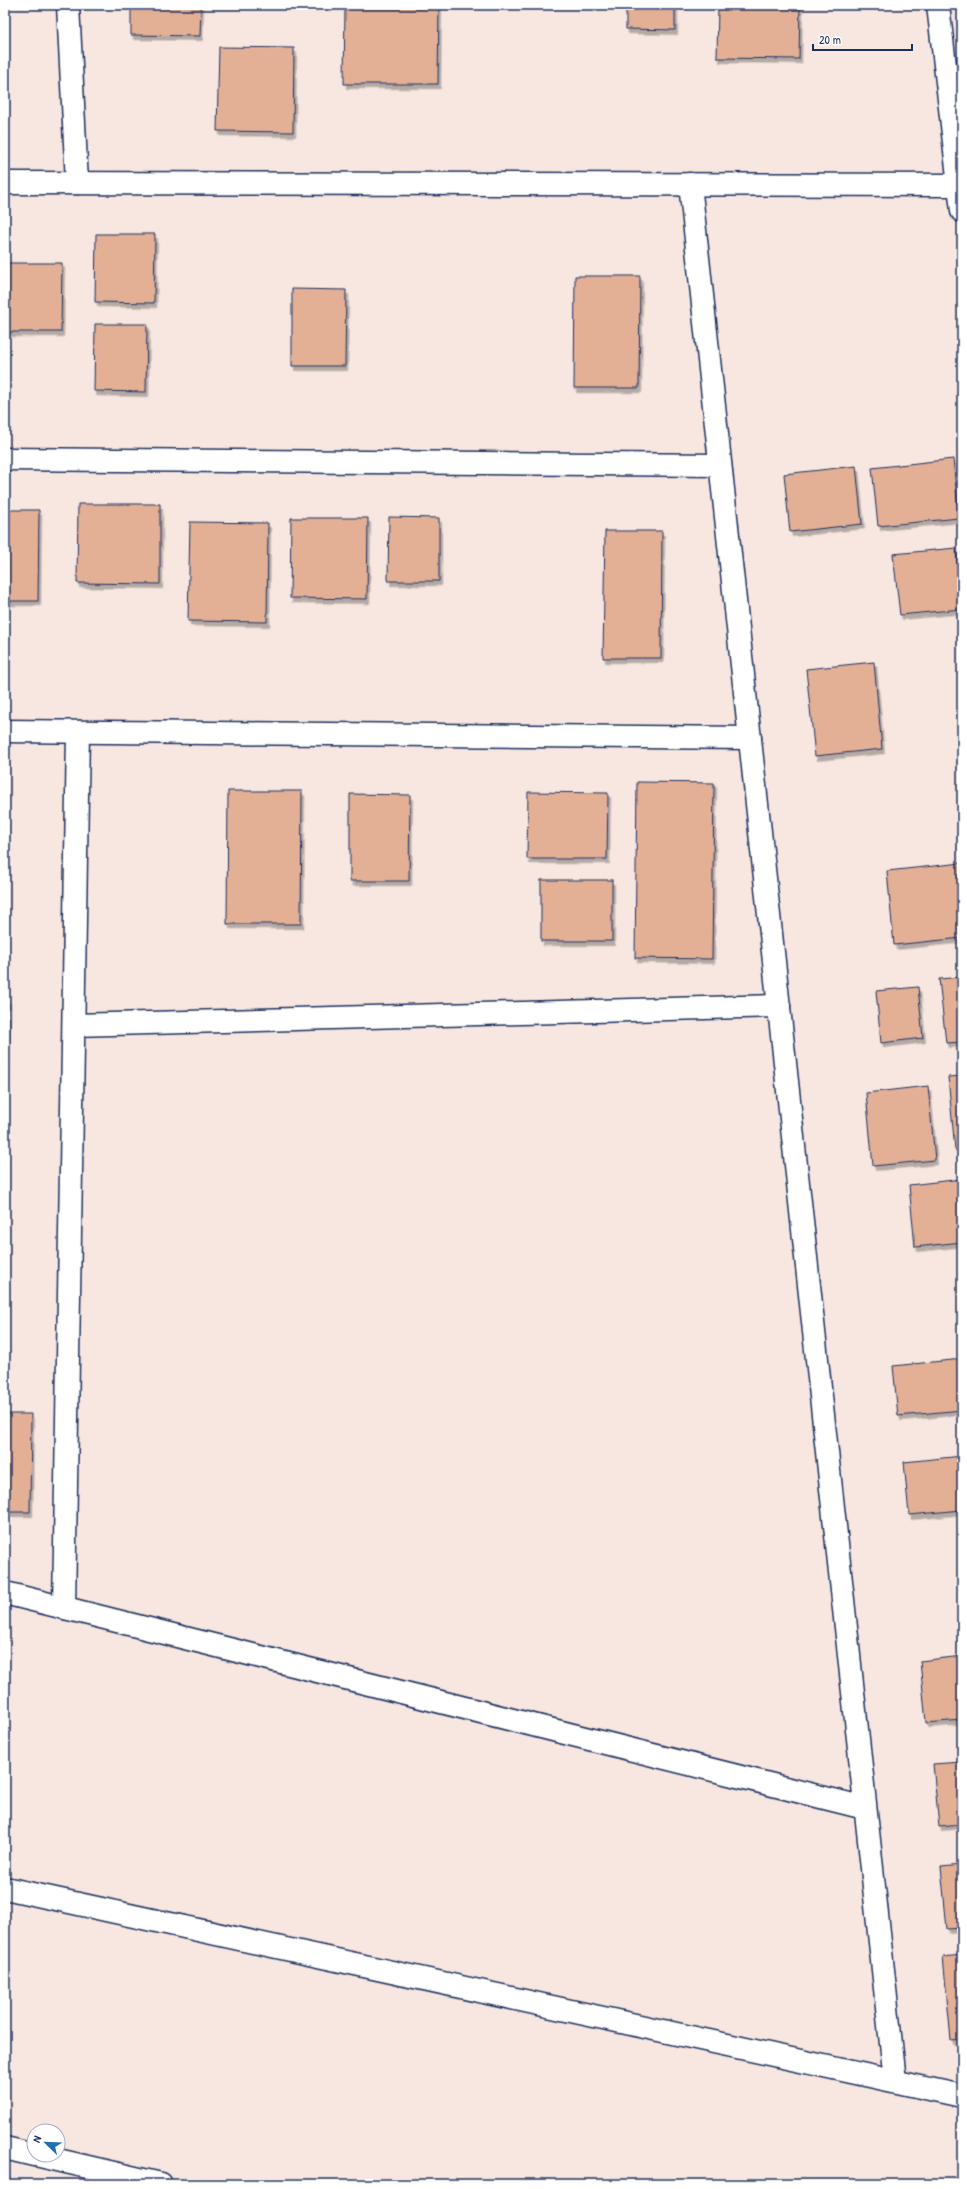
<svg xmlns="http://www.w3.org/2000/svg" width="967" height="2189" viewBox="0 0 967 2189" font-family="'Patrick Hand',sans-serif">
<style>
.building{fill:#e3b096;stroke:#1b2f5e;filter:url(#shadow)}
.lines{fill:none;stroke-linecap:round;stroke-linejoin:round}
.minor-casing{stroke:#1b2f5e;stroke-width:25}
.tertiary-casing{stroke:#1b2f5e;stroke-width:25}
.minor{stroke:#fff;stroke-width:22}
.tertiary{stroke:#fff;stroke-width:22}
</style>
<defs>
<filter id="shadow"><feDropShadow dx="2.5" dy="4.5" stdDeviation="0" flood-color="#0004"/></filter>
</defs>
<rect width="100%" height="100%" fill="#f7e7e0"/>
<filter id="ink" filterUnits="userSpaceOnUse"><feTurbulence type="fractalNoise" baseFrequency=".025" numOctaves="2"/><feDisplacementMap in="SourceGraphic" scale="8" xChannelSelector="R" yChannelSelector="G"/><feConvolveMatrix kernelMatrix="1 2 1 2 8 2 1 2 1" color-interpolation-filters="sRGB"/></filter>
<g filter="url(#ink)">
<g class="building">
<polygon points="131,5 201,5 200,36 131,35"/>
<polygon points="345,5 439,5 438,84 344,84"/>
<polygon points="626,5 675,5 675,30 626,29"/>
<polygon points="718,5 800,5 799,59 717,58"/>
<polygon points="219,47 294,48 293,132 217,131"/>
<polygon points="96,234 155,234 154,303 95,302"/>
<polygon points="5,263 62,263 61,332 5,332"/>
<polygon points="575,276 640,276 639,388 574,388"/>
<polygon points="292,289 346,290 345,366 292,366"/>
<polygon points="95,324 147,324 146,392 94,391"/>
<polygon points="953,459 959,518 878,526 872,468"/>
<polygon points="856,466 862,524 790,532 784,474"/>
<polygon points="78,504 160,504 160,584 77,583"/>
<polygon points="5,510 39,510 38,601 5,601"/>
<polygon points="389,517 439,518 439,581 388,581"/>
<polygon points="291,518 368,518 367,599 290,598"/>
<polygon points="190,522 268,523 267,622 188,621"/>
<polygon points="605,531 662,531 661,658 603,658"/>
<polygon points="956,548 961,609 900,615 893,554"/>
<polygon points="874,662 882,749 815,756 806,669"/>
<polygon points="637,782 714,783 712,959 635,958"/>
<polygon points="228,791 302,791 301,924 227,924"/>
<polygon points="528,792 608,793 607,859 527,859"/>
<polygon points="350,794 410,795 409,881 350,881"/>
<polygon points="962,863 962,938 894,945 887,871"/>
<rect x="541" y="880" width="71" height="61"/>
<polygon points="962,977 962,1042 946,1043 939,979"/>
<polygon points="918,987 923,1038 881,1043 876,991"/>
<polygon points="5,999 8,999 7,1074 5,1074"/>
<polygon points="962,1076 962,1150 955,1150 948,1077"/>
<polygon points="928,1086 935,1160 873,1166 866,1093"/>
<polygon points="962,1179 962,1242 915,1247 909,1185"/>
<polygon points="962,1359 962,1410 898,1416 893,1366"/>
<polygon points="5,1414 31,1414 30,1512 5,1512"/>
<polygon points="962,1456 962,1510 909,1515 904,1462"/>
<polygon points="962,1656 962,1720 926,1723 920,1661"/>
<polygon points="962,1762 962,1824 939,1826 933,1764"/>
<polygon points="962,1865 962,1928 947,1929 941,1867"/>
<polygon points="962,1955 962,2039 951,2040 943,1957"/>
</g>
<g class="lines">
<defs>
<g id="minor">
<polyline points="68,5 77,183"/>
<polyline points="938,5 962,211"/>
<polyline points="5,183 959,185"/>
<polyline points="690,184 895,2081"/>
<polyline points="5,459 720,465"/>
<polyline points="5,731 750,738"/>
<polyline points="74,1025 779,1006"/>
<polyline points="5,1593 865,1808"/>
<polyline points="64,1608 78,732"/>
<polyline points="5,1888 962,2096"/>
</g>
<g id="tertiary">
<polyline points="5,2148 34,2155"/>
<polyline points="36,2155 161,2184"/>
</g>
</defs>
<use href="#minor" class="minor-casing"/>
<use href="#tertiary" class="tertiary-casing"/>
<use href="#minor" class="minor"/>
<use href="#tertiary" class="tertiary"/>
</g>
</g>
<rect width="967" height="2189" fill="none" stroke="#fff" stroke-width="20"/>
<rect x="10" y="10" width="947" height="2169" fill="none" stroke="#1b2f5e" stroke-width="1.5" filter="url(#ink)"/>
<g transform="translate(46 2143) rotate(293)"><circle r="19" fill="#ffffff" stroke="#a4acbf"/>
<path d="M0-3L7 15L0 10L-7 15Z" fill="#1f6fb2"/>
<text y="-6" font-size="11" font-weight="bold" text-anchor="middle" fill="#1b2f5e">N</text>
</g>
<path d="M813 44v6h99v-6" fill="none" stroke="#1b2f5e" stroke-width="2"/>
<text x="819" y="44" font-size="12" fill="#1b2f5e" stroke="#ffffff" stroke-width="3" paint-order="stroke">20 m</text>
</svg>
